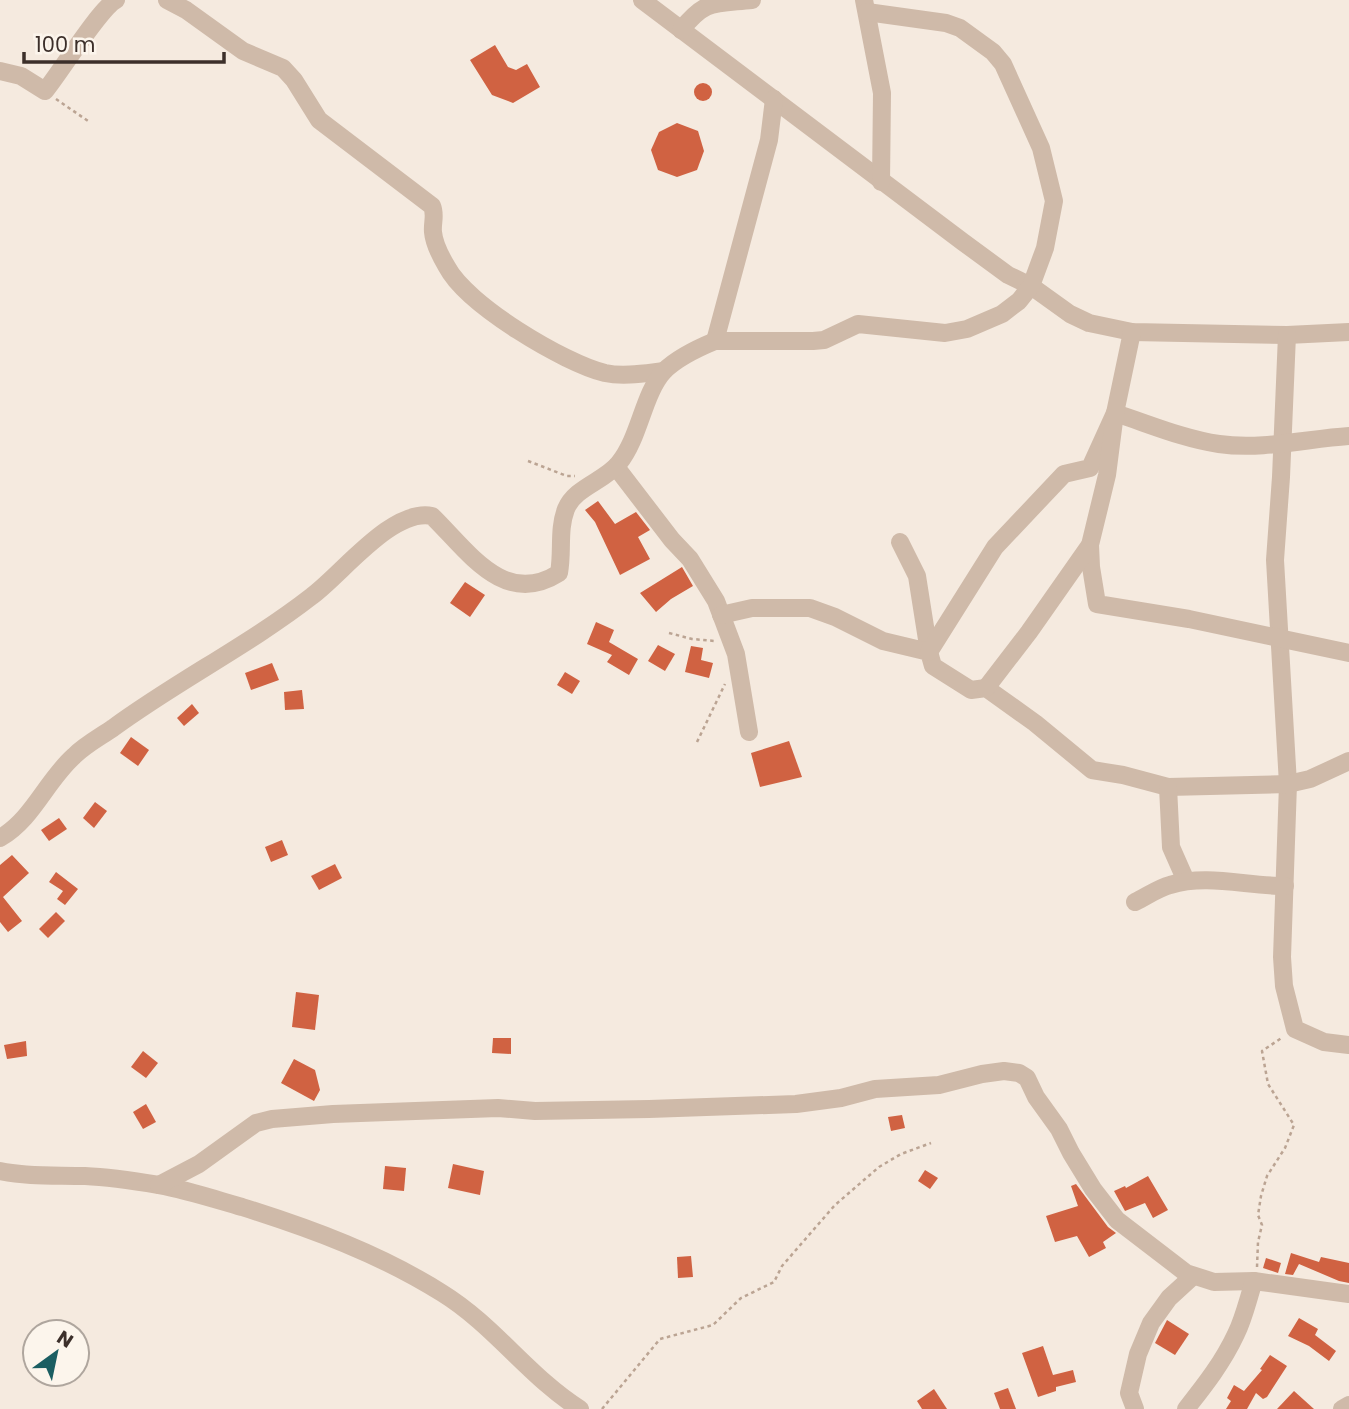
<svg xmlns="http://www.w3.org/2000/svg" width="1349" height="1409" viewBox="0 0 1349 1409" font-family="Poppins,sans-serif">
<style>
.building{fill:#d06242}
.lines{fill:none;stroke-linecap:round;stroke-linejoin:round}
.path{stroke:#bba493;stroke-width:2.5;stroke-dasharray:3.5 3.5;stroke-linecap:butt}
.minor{stroke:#cfbaa9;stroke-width:18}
</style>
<rect width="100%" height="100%" fill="#f5eadf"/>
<g class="building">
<polygon points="495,45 508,67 516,70 527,64 540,87 513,103 492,95 470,60"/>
<circle cx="703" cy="92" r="9"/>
<polygon points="677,123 698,131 704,151 697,170 677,177 658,170 651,150 659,132"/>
<polygon points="598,501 615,524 636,512 650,530 638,537 650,559 620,575 595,522 585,510"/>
<polygon points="682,567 693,586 671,599 656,612 640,593"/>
<polygon points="465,582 485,595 470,617 450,603"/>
<polygon points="596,622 614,630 609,642 638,659 629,675 607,662 612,655 587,644"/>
<polygon points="658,645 675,654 665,671 648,661"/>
<polygon points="691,646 703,648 701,660 713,663 709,678 685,672"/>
<polygon points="272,663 279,680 251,690 245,673"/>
<polygon points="565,672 580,681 572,694 557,685"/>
<polygon points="302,690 304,709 285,710 284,692"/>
<polygon points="192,704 199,713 184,726 177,718"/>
<polygon points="131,737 149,750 138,766 120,753"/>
<polygon points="789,741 802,777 760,787 751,753"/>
<polygon points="95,802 107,811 94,828 83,818"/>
<polygon points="59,818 67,829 49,841 41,830"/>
<polygon points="282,840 288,855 271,862 265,847"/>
<polygon points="12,855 29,873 3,897 22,921 8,932 0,922 0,865"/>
<polygon points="335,864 342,878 319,890 311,876"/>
<polygon points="56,872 78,889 65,905 57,899 63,891 49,882"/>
<polygon points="56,912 65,921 48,938 39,929"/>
<polygon points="296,992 319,995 315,1030 292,1027"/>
<polygon points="493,1038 511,1038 511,1054 492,1053"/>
<polygon points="26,1041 27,1056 7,1059 4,1045"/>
<polygon points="143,1051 158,1063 146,1078 131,1067"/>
<polygon points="294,1059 315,1070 320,1090 314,1101 281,1083"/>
<polygon points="146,1104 156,1122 143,1129 133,1112"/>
<polygon points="902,1115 905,1128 891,1131 888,1117"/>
<polygon points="453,1164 484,1171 480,1195 448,1188"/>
<polygon points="385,1166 406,1168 404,1191 383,1189"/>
<polygon points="925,1170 938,1178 930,1189 918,1181"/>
<polygon points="1148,1176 1168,1210 1153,1218 1145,1203 1125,1211 1114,1191 1125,1186 1126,1188"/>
<polygon points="1076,1184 1108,1227 1116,1233 1103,1242 1106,1248 1089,1257 1077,1236 1055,1242 1046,1216 1078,1206 1071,1186"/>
<polygon points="1291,1253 1319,1262 1321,1257 1349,1263 1349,1283 1339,1281 1299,1264 1293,1275 1285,1274"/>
<polygon points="691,1256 693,1277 678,1278 677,1257"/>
<polygon points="1266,1258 1281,1263 1278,1273 1263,1268"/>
<polygon points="1299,1318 1318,1329 1315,1335 1336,1351 1329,1361 1309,1346 1288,1336"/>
<polygon points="1167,1320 1189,1334 1175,1355 1155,1343"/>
<polygon points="1043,1346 1053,1375 1073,1370 1076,1382 1056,1387 1056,1391 1038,1397 1022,1353"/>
<polygon points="1270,1355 1287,1366 1267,1397 1263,1399 1256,1393 1247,1409 1226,1409 1231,1401 1227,1398 1234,1385 1244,1391 1262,1370 1260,1369"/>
<polygon points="1008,1388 1016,1409 1000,1409 994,1393"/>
<polygon points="934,1389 947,1409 922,1409 917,1401"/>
<polygon points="1294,1391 1314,1409 1277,1409"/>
</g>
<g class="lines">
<g class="path">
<polyline points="56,99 88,121"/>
<polyline points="528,461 567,476 575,476"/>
<polyline points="669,633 692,639 715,641"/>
<polyline points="697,742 725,684"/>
<polyline points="1257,1267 1258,1242 1262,1225 1258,1215 1261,1196 1267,1176 1285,1148 1294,1125 1268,1084 1262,1051 1283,1037"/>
<polyline points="602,1409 660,1339 713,1325 741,1298 774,1282 782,1266 835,1205 879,1167 901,1154 931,1143"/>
</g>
<g class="minor">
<path d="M167 0 186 10 243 51 283 68 294 80 319 120 432 206C436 215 432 223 433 232 434 244 441 257 447 267 467 305 564 363 605 373 624 377 646 373 664 371"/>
<polyline points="642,0 963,242 1008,275 1031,286 1070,314 1089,323 1132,332 1287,335 1349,332"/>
<polyline points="864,0 882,93 881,182"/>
<path d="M681 30C705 0 712 4 752 0"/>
<path d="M0 71 21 76 45 91C60 73 100 8 116 0"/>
<polyline points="1287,335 1281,477 1275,560 1288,784 1282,957 1284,986 1295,1029 1324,1042 1349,1045"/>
<polyline points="715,341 769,140 774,99"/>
<polyline points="616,467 672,540 690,559 716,601 736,654 749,732"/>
<polyline points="900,542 917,576 929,652"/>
<polyline points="1090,545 1091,567 1097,604 1189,619 1349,653"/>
<polyline points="721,615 752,608 810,608 835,617 883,641 929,652 933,666 971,690 986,688 1035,723 1092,770 1123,775 1168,787 1288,784 1310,779 1349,761"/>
<path d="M929 652 995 547 1064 474 1090 468 1115 413C1149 424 1184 439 1219 444 1262 450 1306 439 1349 436"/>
<polyline points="986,688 1029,632 1090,545 1107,475 1115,413 1132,332"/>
<polyline points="1168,787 1171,847 1186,881"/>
<path d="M0 838C33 819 46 781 74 756 85 745 100 737 113 728 177 681 249 645 312 596 342 574 392 508 432 516 468 551 504 608 559 573 563 551 558 530 566 509 575 487 605 481 619 463 640 437 643 394 664 371 677 358 698 348 715 341H813L824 340 858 324 945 333 967 329 1002 314 1019 301 1031 286 1045 248 1054 201 1041 148 1003 64 993 52 960 28 946 23 867 12"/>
<path d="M1135 902C1146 897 1158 888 1170 885 1207 874 1246 886 1285 886"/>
<path d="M0 1171C28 1177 57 1175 85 1176 109 1177 135 1181 159 1185 187 1190 214 1199 242 1207 312 1229 380 1254 442 1293 494 1325 529 1377 580 1409"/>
<polyline points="159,1185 199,1164 256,1123 272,1119 333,1114 498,1108 535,1111 649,1109 796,1104 841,1098 875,1089 939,1085 982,1074 1004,1071 1019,1073 1027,1078 1036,1097 1059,1129 1071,1153 1093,1189 1117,1220 1186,1273 1214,1282 1254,1281 1349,1294"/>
<polyline points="1135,1409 1129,1393 1138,1354 1151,1323 1169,1298 1193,1276"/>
<path d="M1186 1409C1205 1385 1223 1362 1236 1334 1244 1318 1248 1299 1254 1281"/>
<polyline points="1342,1409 1349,1405"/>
</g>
</g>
<g transform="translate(56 1353) rotate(33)"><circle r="33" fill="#fcf5ec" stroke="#afa69e" stroke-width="2"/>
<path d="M0-5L12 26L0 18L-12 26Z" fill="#1b5e62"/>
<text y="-10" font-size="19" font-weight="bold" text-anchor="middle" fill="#3c2f2a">N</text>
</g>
<path d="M24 52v10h200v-10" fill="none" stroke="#3c2f2a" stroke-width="3.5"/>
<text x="35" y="52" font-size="21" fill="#3c2f2a" stroke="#fcf5ec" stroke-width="5" paint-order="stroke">100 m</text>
</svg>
